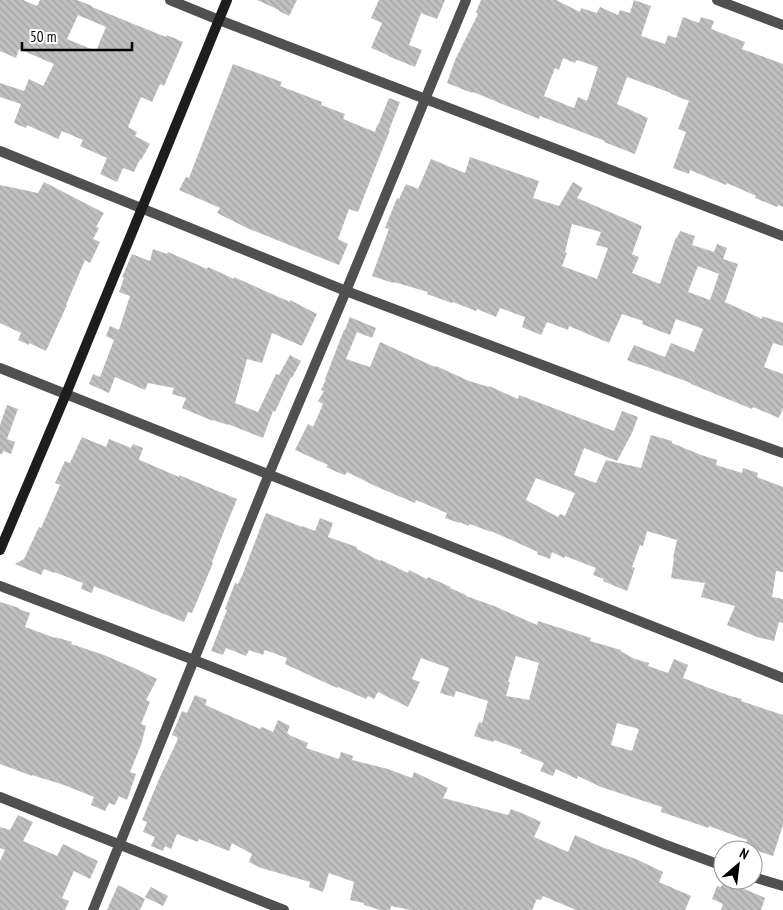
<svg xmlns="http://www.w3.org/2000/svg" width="783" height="910" viewBox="0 0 783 910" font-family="'PT Sans Narrow',sans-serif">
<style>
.building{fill:url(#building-back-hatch);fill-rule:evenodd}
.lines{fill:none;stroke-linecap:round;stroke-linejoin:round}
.street{stroke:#505050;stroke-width:10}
.secondary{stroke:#1d1d1d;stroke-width:10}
</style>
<defs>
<pattern id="building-back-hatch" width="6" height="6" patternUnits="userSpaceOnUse" patternTransform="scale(1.25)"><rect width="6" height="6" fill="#c0c0c0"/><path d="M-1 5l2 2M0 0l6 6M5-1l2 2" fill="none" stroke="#a3a3a3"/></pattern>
</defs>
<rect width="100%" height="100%" fill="#fff"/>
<g class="building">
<path d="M0 0H23L37 6 40 0H77L92 6V7L141 27 166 37 167 35 183 42 164 86 160 84 152 102 141 97 128 127 137 132 135 136 150 144 141 160 140 159 134 172 123 168 117 182 100 174 107 158 80 146 83 140 62 131 58 139 27 125 26 128 14 123 21 104 0 97V83L24 91 29 79 43 86 54 64 19 49 16 58 0 51ZM78 15 106 27 96 51 67 39Z"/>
<polygon points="257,0 297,0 289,16 279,11 279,10"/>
<polygon points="379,0 445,0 437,19 421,13 409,45 422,50 415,67 388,56 388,55 371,48 382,23 371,18"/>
<path d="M481 0H556L580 12 581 8 597 13 600 7 618 15 620 10 630 13 634 0 651 6 641 36 665 44 668 35 676 38 683 17 699 23 701 17 714 21 711 29 745 42 742 49 783 64V207L778 205 777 207 755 198 756 196 727 183 726 185 690 170 689 174 673 168 686 132 678 129 689 101 671 94V93L627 77 617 104 648 118 635 154 604 142 605 141 540 116 539 119 473 92 472 93 447 83 455 60 478 14 476 12ZM563 58 575 63 577 60 598 67 587 101 578 97 574 108 544 96 555 68 559 70Z"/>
<polygon points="233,64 282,82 280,86 322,102 321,105 345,114 343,119 375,132 377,125 378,125 389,98 400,102 389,130 390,130 358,212 349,209 338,239 348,244 339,265 247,228 217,213 220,208 179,190 186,177 189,178"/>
<path d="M470 157 539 181 533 198 559 206 573 182 583 188 577 198 642 226 632 254 639 257 632 273 660 284 676 237 677 238 680 231 695 236 692 245 714 252 717 244 727 248 723 259 738 264 725 302 762 319V316L783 323V346L773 343 764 367 783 374V408L779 418 753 407 752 409 691 384V383L639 364V365L627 360 634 345 665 357 671 343 694 352 703 329 676 319 670 335 642 324 643 321 622 314 609 343 569 326 568 330 547 322 541 335 522 327 525 317 500 308 496 317 477 309 476 311 453 302 452 303 427 294 428 292 394 282 393 283 372 276 389 229 385 228 397 198 399 199 406 184 418 189 431 159 465 173ZM572 224 601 232 596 245 608 248 597 279 562 266 567 253 565 252ZM698 266 719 274 710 300 688 292Z"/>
<polygon points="44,182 104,213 96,227 99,228 93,239 100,242 90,263 85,260 66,305 67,305 46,351 29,343 29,345 18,340 21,333 0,323 0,185 38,193"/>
<polygon points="153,249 167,254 168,252 207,269 208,267 234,279 234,277 290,302 290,300 317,314 302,346 272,333 262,363 247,359 235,403 258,412 276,374 279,375 290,355 301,361 292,378 291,377 275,412 273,411 263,438 228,424 228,425 213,420 213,421 182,408 186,398 172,394 174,388 148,383 145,390 115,377 109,393 89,384 93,374 100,377 114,340 106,336 110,326 119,330 130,296 119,292 124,278 122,277 132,254 150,261"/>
<path d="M350 317 376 328 372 338 357 332 346 359 370 367 380 342 435 367 436 366 469 381 489 387V386L518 399 519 395 614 431 622 411 638 417 632 433 617 461 584 448 574 475 596 483 606 460 641 468 651 435 672 441V443L701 455 717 460 716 465 742 473 743 468 758 473 757 477 783 487V572L776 571 772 597 783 599V623L779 622 774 641 757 637 727 625 735 606 701 597 705 583 671 578 674 558H673L677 540 647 531 643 546 640 545 632 567 635 568 627 591 603 581 604 579 593 575 596 568 565 556 564 558 552 552 550 559 537 554 538 552 491 531V532L470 524 468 526 460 522 459 523 445 518 447 513 416 500 415 503 375 486 347 472 345 475 337 472 326 467 328 465 295 450 308 424 313 427 323 404 318 401 324 391 321 390 326 379H325L344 330H345ZM536 478 575 493 565 516 560 514 558 517 526 500Z"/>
<polygon points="7,405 18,409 7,439 15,442 11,454 3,451 2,454 0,454 0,425"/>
<polygon points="82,437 106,447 109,439 131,448 133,444 143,448 139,459 140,460 179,477 179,475 237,499 224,531 212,562 213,563 192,613 188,612 184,622 94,586 92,593 81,589 83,583 54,572 54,573 44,569 41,575 15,564 24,559 39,527 41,528 60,485 55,483 65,461 70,463"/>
<path d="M266 513 302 527V526L315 531 320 518 333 523 328 537 357 547V549L380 561 381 560 408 573 409 570 427 579 428 577 451 587 450 588 466 595V596L494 606 537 625 538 621 591 638 590 641 621 650 620 651 635 659 649 663 648 666 668 673 674 659 688 665 683 678 730 696 742 699 741 701 783 715V825L773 856 745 847 747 840 709 826V828L661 812 662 807 601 787 578 776 577 779 556 769 553 776 540 771 544 763 520 753 522 750 494 740 493 742 474 736 479 722 482 723 488 701 456 691 454 697 440 693 449 668 421 658 412 679 420 682 408 707 378 692 374 699 368 696 366 699 343 689 338 687 337 688 285 664 287 658 265 650 263 655 249 650 246 656 226 648 223 655 211 651 227 610 225 609 235 583 238 584 242 576ZM516 656 539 663 529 700 506 696 510 682H508ZM617 723 639 729 632 751 611 745Z"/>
<polygon points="0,602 19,608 19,609 30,613 25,627 55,638 55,637 72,642 71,644 104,655 134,668 157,679 146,700 150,702 141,724 146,726 141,745 130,772 136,774 127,800 119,796 115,805 109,803 105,811 91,805 94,797 64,785 32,775 32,776 0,764"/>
<polygon points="195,695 207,700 205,705 260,729 262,727 273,732 278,720 290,726 287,733 289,734 289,735 308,743 306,748 339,759 341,752 353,756 352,760 388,769 412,778 414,772 448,788 443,798 508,815 511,809 524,814 541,822 534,837 568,852 575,835 599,846 636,859 663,872 659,882 691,896 685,910 576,910 543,896 541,900 537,899 532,910 411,910 391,906 390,910 380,910 364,905 364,903 350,900 354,882 329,873 323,892 309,887 310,882 261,868 249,862 252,854 232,843 229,851 199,839 198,842 177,834 171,849 165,846 163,851 151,846 155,837 143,832 147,822 142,820 160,777 178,739 177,737 172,735 182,711 187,713"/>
<polygon points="18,815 33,822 23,841 57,856 63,844 98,861 90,879 74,871 62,898 69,901 65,910 0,910 0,861 5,850 0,848 0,827 10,830"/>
<polygon points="723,883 734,888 735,885 765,898 761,910 721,910 723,904 712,899 717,886 721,887"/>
<polygon points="118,885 145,899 140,910 107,910"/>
<polygon points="151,887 168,896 163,906 145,897"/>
</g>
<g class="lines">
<g class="street">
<polyline points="170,0 219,20 783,236"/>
<polyline points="717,0 783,25"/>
<polyline points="0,151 346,291 664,411 783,453"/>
<polyline points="0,368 783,678"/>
<polyline points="0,586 194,660 666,845 723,866"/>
<polyline points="0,797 284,910"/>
<polyline points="753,877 783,886"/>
<polyline points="93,910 269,474 346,291 466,0"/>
</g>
<polyline class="secondary" points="0,550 66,394 227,0"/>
</g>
<g transform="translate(738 865) rotate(28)"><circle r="24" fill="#ffffff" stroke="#999999"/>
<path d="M0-4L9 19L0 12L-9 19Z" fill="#000000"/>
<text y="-8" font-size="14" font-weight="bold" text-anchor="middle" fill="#000000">N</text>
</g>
<path d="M22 42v8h110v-8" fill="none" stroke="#000000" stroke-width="2.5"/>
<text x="30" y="42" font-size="15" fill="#000000" stroke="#ffffff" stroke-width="4" paint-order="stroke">50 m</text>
</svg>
